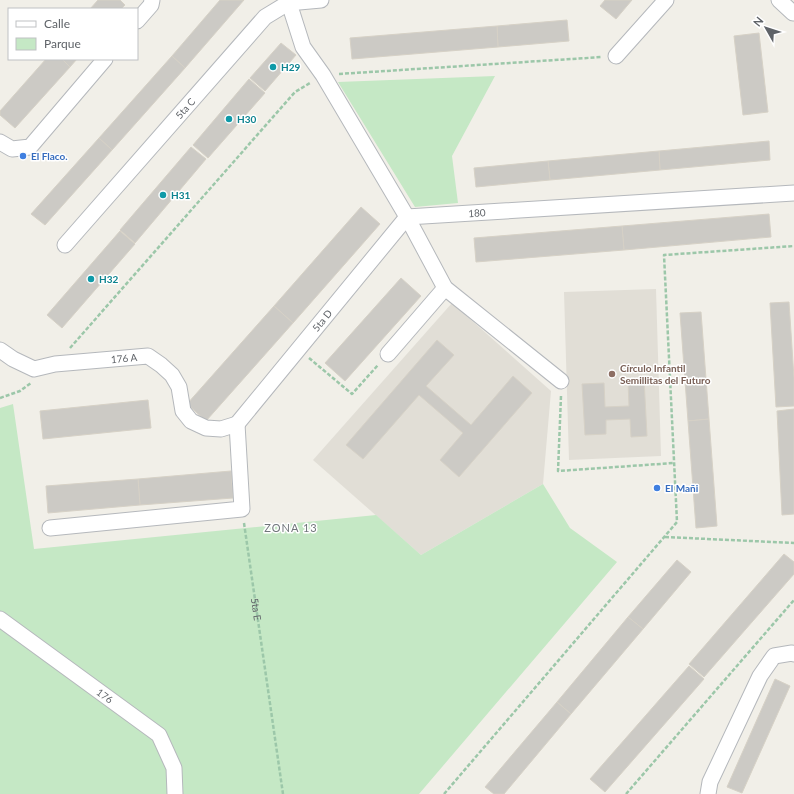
<svg xmlns="http://www.w3.org/2000/svg" width="794" height="794" viewBox="0 0 794 794" font-family="Lato,sans-serif">
<style>
.education{fill:#e1ded6}
.green{fill:#c5e8c5}
.building{fill:#cccac5;stroke:#d6d1c6}
.lines{fill:none;stroke-linecap:round;stroke-linejoin:round}
.minor-casing{stroke:#b5b8bc;stroke-width:17}
.path{stroke:#9cc7a9;stroke-width:2.5;stroke-dasharray:4 2;stroke-linecap:butt}
.minor{stroke:#fff;stroke-width:15}
.culture-dot{fill:#0f9aa8;stroke:#fff;stroke-width:1.5}
.shop-dot{fill:#3f7fe0;stroke:#fff;stroke-width:1.5}
.education-dot{fill:#8d6e63;stroke:#fff;stroke-width:1.5}
.labels{text-anchor:middle;stroke-width:3;stroke-linejoin:round;paint-order:stroke}
.culture-label{font-size:10px;font-weight:bold;fill:#0d838f;stroke:#fff;text-anchor:start}
.street-label{font-size:10px;fill:#5f6368;stroke:#fff}
.shop-label{font-size:10px;font-weight:bold;fill:#366cbe;stroke:#fff;text-anchor:start}
.education-label{font-size:10px;font-weight:bold;fill:#785e54;stroke:#fff;text-anchor:start}
.neighbourhood-label{font-size:11px;letter-spacing:1px;fill:#70757a;stroke:#fff}
</style>
<rect width="100%" height="100%" fill="#f1efe8"/>
<g class="education">
<polygon points="656,289 661,456 569,460 564,292"/>
<polygon points="452,303 551,391 543,484 421,555 313,460"/>
</g>
<g class="green">
<polygon points="495,76 452,156 458,203 415,207 338,82"/>
<polygon points="13,404 34,549 376,515 421,555 543,484 570,528 617,562 419,794 0,794 0,408"/>
</g>
<g class="building">
<polygon points="98,0 120,0 125,5 121,9 90,9"/>
<polygon points="220,0 244,0 185,68 172,56"/>
<polygon points="605,0 632,0 616,19 600,6"/>
<polygon points="567,20 569,41 498,47 497,26"/>
<polygon points="497,26 498,47 352,59 350,38"/>
<polygon points="759,33 768,112 743,115 734,36"/>
<polygon points="281,43 296,55 265,91 250,78"/>
<polygon points="172,56 185,68 112,150 99,138"/>
<polygon points="46,59 62,59 70,67 15,128 0,115 0,111"/>
<polygon points="62,59 77,59 70,67"/>
<polygon points="249,79 265,93 208,158 193,145"/>
<polygon points="99,138 112,150 45,225 31,214"/>
<polygon points="769,141 770,160 660,170 659,151"/>
<polygon points="191,147 206,159 135,243 120,230"/>
<polygon points="659,151 660,170 550,180 548,161"/>
<polygon points="548,161 550,180 476,187 474,168"/>
<polygon points="361,207 380,224 293,323 274,306"/>
<polygon points="769,214 771,237 624,250 622,226"/>
<polygon points="622,226 624,250 476,262 474,238"/>
<polygon points="120,231 135,244 62,328 47,315"/>
<polygon points="401,278 421,296 345,381 325,363"/>
<polygon points="789,302 794,378 794,406 776,407 770,303"/>
<polygon points="274,306 293,323 206,421 187,404"/>
<polygon points="701,312 709,419 688,421 680,313"/>
<polygon points="437,340 454,355 426,386 471,425 513,376 532,393 459,477 440,460 463,433 419,395 363,459 346,445"/>
<polygon points="644,379 647,436 631,437 630,419 606,420 606,434 585,435 582,384 604,383 605,407 629,406 628,380"/>
<polygon points="148,400 151,428 43,439 40,411"/>
<polygon points="794,409 794,514 782,515 777,411"/>
<polygon points="709,419 717,526 696,528 688,421"/>
<polygon points="231,471 233,498 140,505 138,479"/>
<polygon points="138,479 140,505 48,513 46,486"/>
<polygon points="784,554 794,562 794,574 704,677 689,664"/>
<polygon points="677,560 691,572 643,629 628,617"/>
<polygon points="628,617 643,629 571,714 557,702"/>
<polygon points="689,666 704,679 605,792 590,779"/>
<polygon points="775,679 790,686 742,793 727,787"/>
<polygon points="557,702 571,714 504,794 494,794 485,787"/>
</g>
<g class="lines">
<defs>
<g id="minor">
<polyline points="288,0 303,47 323,75 407,217 445,288 561,381"/>
<polyline points="779,0 793,13"/>
<polyline points="137,21 151,5 152,0"/>
<polyline points="616,56 666,0"/>
<polyline points="0,142 12,149 30,147 105,59"/>
<path id="s2" d="M407 217 794 193"/>
<path id="s3" d="M65 245 265 17 288 3 321 0"/>
<path id="s4" d="M0 350 13 359 34 369 55 364 148 356 161 365 172 375 179 387 183 411 191 421 206 428 221 429 237 424"/>
<polyline points="388,354 445,288"/>
<path id="s5" d="M237 424 407 217"/>
<polyline points="50,528 242,509 237,424"/>
<path id="s6" d="M0 619 159 735 174 768 175 794"/>
<polyline points="708,794 710,782 760,676 774,656 792,653 794,654"/>
</g>
</defs>
<use href="#minor" class="minor-casing"/>
<g class="path">
<polyline points="339,74 602,57"/>
<polyline points="70,348 295,92 310,83"/>
<polyline points="309,358 352,394 378,365"/>
<polyline points="561,396 558,471 674,463"/>
<polyline points="0,398 20,391 31,383"/>
<path id="s1" d="M244 523 283 794"/>
<polyline points="665,537 794,543"/>
<polyline points="444,794 677,522 664,255 794,246"/>
<polyline points="626,794 794,600"/>
</g>
<use href="#minor" class="minor"/>
</g>
<g class="culture-dot">
<circle cx="273" cy="67" r="4"/>
<circle cx="229" cy="119" r="4"/>
<circle cx="163" cy="195" r="4"/>
<circle cx="91" cy="279" r="4"/>
</g>
<g class="shop-dot">
<circle cx="23" cy="156" r="4"/>
<circle cx="657" cy="488" r="4"/>
</g>
<circle class="education-dot" cx="612" cy="374" r="4"/>
<g class="labels">
<g class="culture-label">
<text x="281" y="71">H29</text>
<text x="237" y="123">H30</text>
<text x="171" y="199">H31</text>
<text x="99" y="283">H32</text>
</g>
<g class="street-label">
<text dy="4" stroke="none"><textPath href="#s3" startOffset="182">5ta C</textPath></text>
<text dy="4" stroke="none"><textPath href="#s2" startOffset="70">180</textPath></text>
<text dy="4" stroke="none"><textPath href="#s5" startOffset="134">5ta D</textPath></text>
<text dy="4" stroke="none"><textPath href="#s4" startOffset="130">176 A</textPath></text>
<text dy="4" stroke="none"><textPath href="#s1" startOffset="87">5ta E</textPath></text>
<text dy="4" stroke="none"><textPath href="#s6" startOffset="130">176</textPath></text>
</g>
<g class="shop-label">
<text x="31" y="160">El Flaco.</text>
<text x="665" y="492">El Mañi</text>
</g>
<g class="education-label">
<text x="620" y="372">Círculo Infantil<tspan x="620" dy="12">Semillitas del Futuro</tspan></text>
</g>
<g class="neighbourhood-label">
<text x="291" y="532">ZONA 13</text>
</g>
</g>
<rect x="8" y="8" width="130" height="52" fill="#ffffff" stroke="#bfc1c3"/>
<rect x="16" y="21" width="20" height="6" fill="#ffffff" stroke="#bfc1c3"/>
<text x="44" y="28" font-size="12" fill="#5f6368">Calle</text>
<rect x="16" y="38" width="20" height="12" fill="#c5e8c5" stroke="#bfc1c3"/>
<text x="44" y="48" font-size="12" fill="#5f6368">Parque</text>
<g transform="translate(766 28) rotate(309)" stroke="#ffffff" stroke-width="3" paint-order="stroke">
<path d="M0-3L7 15L0 10L-7 15Z" fill="#5f6368"/>
<text y="-6" font-size="11" font-weight="bold" text-anchor="middle" fill="#5f6368">N</text>
</g>
</svg>
